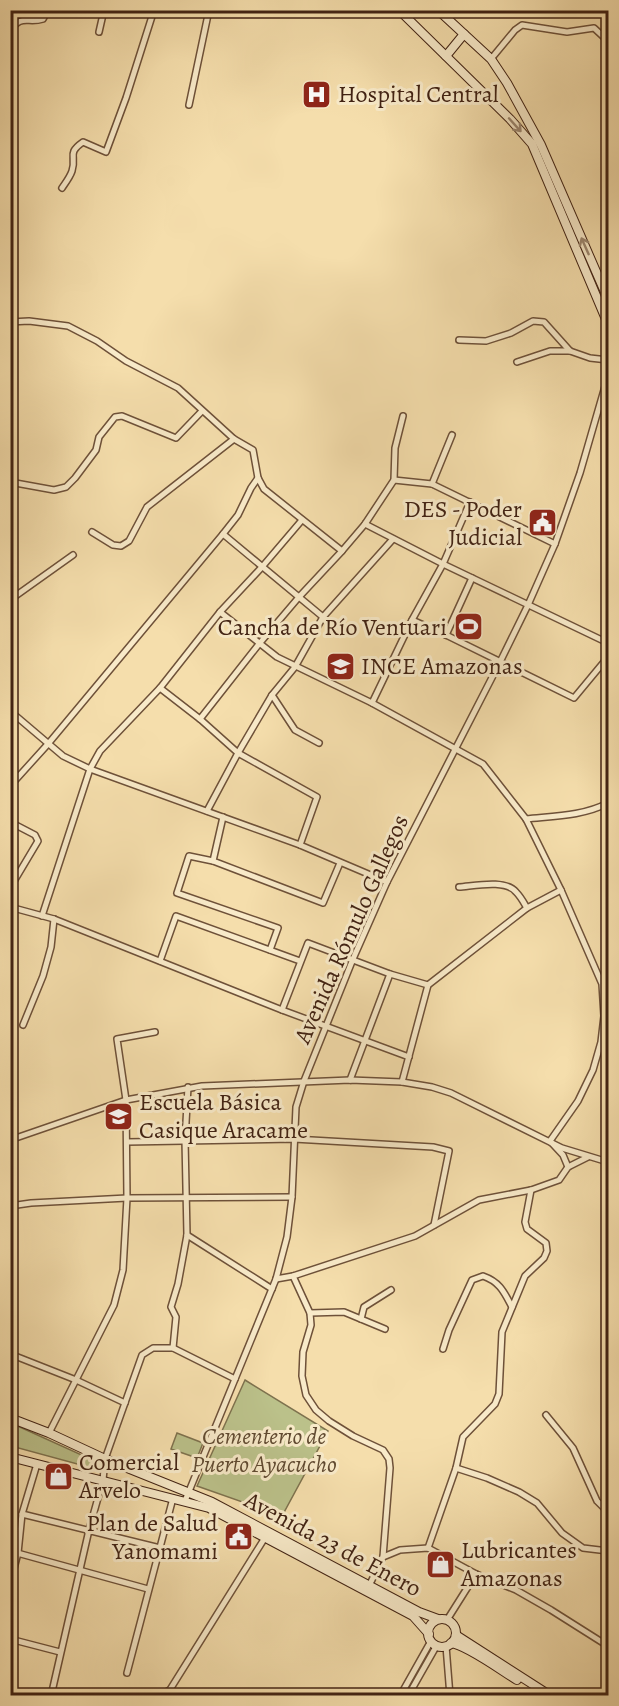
<svg xmlns="http://www.w3.org/2000/svg" width="619" height="1706" viewBox="0 0 619 1706" font-family="Alegreya,serif">
<style>
.green{fill:#bbc18a;stroke:#7e724e;stroke-width:1.5}
.lines{fill:none;stroke-linecap:round;stroke-linejoin:round}
.minor-casing{stroke:#6e5139;stroke-width:8}
.secondary-casing{stroke:#412213;stroke-width:10}
.minor{stroke:#f8eac9;stroke-width:5}
.secondary{stroke:#f8eac9;stroke-width:8}
.oneway{stroke:#9c866e}
.labels{text-anchor:middle;stroke-width:6;stroke-linejoin:round;paint-order:stroke}
.poi-label{font-size:24px;fill:#412213;stroke:#f8eac9;text-anchor:start}
.street-label{font-size:24px;fill:#412213;stroke:#f8eac9}
.park-label{font-size:24px;font-style:italic;fill:#604a31;stroke:#f8eac9}
</style>
<rect width="100%" height="100%" fill="#f5deac"/>
<filter id="stains"><feTurbulence type="fractalNoise" baseFrequency=".00333" numOctaves="4"/><feColorMatrix values="0 0 0 0 .2 0 0 0 0 .09 0 0 0 0 .02 0 0 0 .5 -.17"/></filter>
<radialGradient id="worn" r=".72"><stop offset=".6" stop-color="#630" stop-opacity="0"/><stop offset="1" stop-color="#630" stop-opacity=".3"/></radialGradient>
<g class="green">
<polygon points="245,1380 328,1431 282,1516 197,1486"/>
<polygon points="11,1423 95,1461 98,1465 92,1468 11,1446"/>
<polygon points="177,1433 203,1443 197,1458 171,1449"/>
</g>
<g class="lines">
<defs>
<g id="minor">
<path d="M10 32C21 13 27 24 43 19L48 10"/>
<polyline points="99,32 104,10"/>
<polyline points="491,59 515,30 522,25 567,32 594,28 608,41"/>
<polyline points="189,105 209,10"/>
<path d="M62 188C66 182 70 177 72 171 77 156 66 154 83 142L106 152 126 98 154 10"/>
<polyline points="10,322 29,321 68,326 97,341 126,361 178,388 234,439 253,450 258,478 264,489 342,551"/>
<polyline points="459,340 486,341 511,333 533,321 544,322 570,351 590,358 608,360"/>
<polyline points="517,362 550,351 570,351"/>
<polyline points="394,480 432,484 555,544"/>
<polyline points="10,482 54,490 66,487 75,478 96,450 99,437 115,417 122,416 176,438 202,411"/>
<polyline points="432,484 452,435"/>
<polyline points="365,524 443,564 608,643"/>
<polyline points="92,532 113,545 121,546 129,541 147,507 234,439"/>
<polyline points="223,534 323,617"/>
<polyline points="10,603 14,597 73,555"/>
<polyline points="220,612 277,657 372,703 483,764 526,819 561,890 602,984 604,1016 601,1042 593,1070 578,1101 550,1141 563,1155 568,1167"/>
<polyline points="412,620 446,635 574,698 608,657"/>
<polyline points="446,635 472,578"/>
<polyline points="160,688 200,719 238,753 317,797 300,845"/>
<polyline points="272,695 295,730 319,743"/>
<polyline points="372,703 412,620 443,564 470,502"/>
<polyline points="10,711 63,756 90,769 300,845 387,882"/>
<polyline points="200,719 259,644 299,597 342,551 365,524 394,480 395,448 403,416"/>
<polyline points="10,786 48,744 223,534 238,515 251,488 258,478"/>
<polyline points="207,811 238,753 272,695 295,667 323,617 393,539"/>
<polyline points="223,817 213,861 323,903 340,863"/>
<path d="M526 819C554 816 583 816 608 803"/>
<polyline points="10,822 35,835 38,841 10,888"/>
<polyline points="213,861 189,856 177,893 278,928 270,950"/>
<path d="M459 887C474 886 506 879 516 892 521 897 524 903 527 908"/>
<polyline points="10,907 54,919 282,1010 409,1057"/>
<polyline points="42,916 90,769 100,751 160,688 220,612 262,567 302,520"/>
<polyline points="160,961 176,916 300,961"/>
<polyline points="282,1010 308,943 390,974 428,985"/>
<polyline points="23,1025 43,976 51,947 54,919"/>
<polyline points="350,1080 390,974"/>
<polyline points="402,1082 428,985 527,908 561,890"/>
<polyline points="10,1140 126,1100 202,1086 350,1080 402,1082 432,1087 451,1093 562,1148 608,1162"/>
<polyline points="127,1142 294,1139 433,1147 449,1151 434,1225"/>
<polyline points="10,1206 31,1203 127,1198 292,1197"/>
<polyline points="187,1235 272,1289"/>
<polyline points="293,1276 310,1313 311,1325 303,1352 302,1376 306,1395 316,1410 329,1421 353,1436 383,1450 389,1459 390,1468 383,1557 369,1586"/>
<polyline points="276,1279 293,1276 415,1236 479,1200 531,1190 559,1180 568,1167 588,1157"/>
<polyline points="310,1313 344,1312 385,1329"/>
<polyline points="361,1319 364,1307 391,1290"/>
<polyline points="173,1348 176,1317 171,1307 178,1284 187,1235 185,1140 188,1087"/>
<path d="M443 1349 449 1330 472 1280 483 1276C500 1282 504 1292 512 1307"/>
<polyline points="10,1354 76,1380 125,1403"/>
<polyline points="546,1415 573,1448 597,1501 608,1512"/>
<polyline points="49,1433 114,1305 123,1270 127,1198 126,1100 117,1039 155,1032"/>
<polyline points="456,1468 487,1478 519,1492 537,1503 562,1533 583,1548 608,1551"/>
<polyline points="185,1501 276,1279 287,1237 292,1197 296,1107 304,1081 353,959 387,882 500,662 528,605 555,544 580,473 608,376"/>
<polyline points="22,1514 160,1548"/>
<polyline points="428,1548 456,1468 463,1437 495,1404 499,1394 502,1332 525,1276 544,1258 547,1251 546,1243 527,1229 525,1222 531,1190"/>
<polyline points="10,1551 148,1589"/>
<polyline points="383,1557 400,1550 428,1548 476,1574 516,1590 551,1610 608,1646"/>
<polyline points="10,1584 18,1553 22,1514 37,1464"/>
<polyline points="447,1620 476,1574"/>
<polyline points="10,1639 60,1652"/>
<polyline points="446,1646 450,1696"/>
<polyline points="127,1673 173,1498"/>
<polyline points="168,1691 178,1696"/>
<polyline points="51,1696 89,1530 103,1480 105,1459 142,1355 153,1348 173,1348 235,1379"/>
<polyline points="166,1696 266,1536"/>
<polyline points="400,1696 431,1641"/>
<polyline points="408,1696 437,1645"/>
</g>
<g id="secondary">
<polyline points="399,10 510,119 532,144 608,324"/>
<polyline points="438,10 491,59 507,83 541,145 608,299"/>
<polyline points="446,56 464,34"/>
<polyline points="10,1418 49,1433 105,1459 212,1502 419,1612 438,1619"/>
<polyline points="10,1457 209,1508 413,1616 429,1634"/>
<circle cx="442" cy="1633" r="14"/>
<polyline points="456,1635 551,1696"/>
<path d="M451 1643C467 1645 502 1671 517 1680"/>
</g>
</defs>
<use href="#minor" class="minor-casing"/>
<use href="#secondary" class="secondary-casing"/>
<use href="#minor" class="minor"/>
<use href="#secondary" class="secondary"/>
</g>
<defs><path id="oneway-shaft" d="M-6 0H5M1.5-3L5.5 0L1.5 3" fill="none" stroke-width="1.6" stroke-linecap="round" stroke-linejoin="round" transform="scale(1.5)"/></defs>
<g class="oneway">
<use href="#oneway-shaft" transform="translate(515 125) rotate(48)"/>
<use href="#oneway-shaft" transform="translate(585 246) rotate(-114)"/>
</g>
<defs>
<symbol id="hospital-square" viewBox="-11 -11 22 22"><rect x="-9" y="-9" width="18" height="18" rx="4" fill="#8f2418" stroke="#f8eac9"/><path d="M-5-5h3v3.5h4V-5h3V5h-3V1.5h-4V5h-3Z" fill="#fff"/></symbol>
<symbol id="civic-square" viewBox="-11 -11 22 22"><rect x="-9" y="-9" width="18" height="18" rx="4" fill="#8f2418" stroke="#f8eac9"/><path d="M-.6-6.5H3V-4.5H.6V-3L4-1V1h2V6H-6V1h2V-1L-.6-3ZM-1.2 2.5V6h2.4V2.5Z" fill="#fff"/></symbol>
<symbol id="stadium-square" viewBox="-11 -11 22 22"><rect x="-9" y="-9" width="18" height="18" rx="4" fill="#8f2418" stroke="#f8eac9"/><path d="M0-5a6.5 5 0 1 0 0 10a6.5 5 0 1 0 0-10ZM-3.5-1.8h7v3.6h-7Z" fill="#fff"/></symbol>
<symbol id="university-square" viewBox="-11 -11 22 22"><rect x="-9" y="-9" width="18" height="18" rx="4" fill="#8f2418" stroke="#f8eac9"/><path d="M0-5L7-2L0 1L-7-2ZM-4 1L0 2.5L4 1V4Q0 6-4 4Z" fill="#fff"/></symbol>
<symbol id="school-square" viewBox="-11 -11 22 22"><rect x="-9" y="-9" width="18" height="18" rx="4" fill="#8f2418" stroke="#f8eac9"/><path d="M0-5L7-2L0 1L-7-2ZM-4 1L0 2.5L4 1V4Q0 6-4 4Z" fill="#fff"/></symbol>
<symbol id="shop-square" viewBox="-11 -11 22 22"><rect x="-9" y="-9" width="18" height="18" rx="4" fill="#8f2418" stroke="#f8eac9"/><path d="M-5-2.5h2.3a2.7 3.5 0 0 1 5.4 0H5L5.5 6h-11ZM-1.5-2.5h3a1.5 2.3 0 0 0-3 0Z" fill="#fff"/></symbol>
</defs>
<g fill-rule="evenodd">
<use href="#hospital-square" x="300" y="78" width="33" height="33"/>
<use href="#civic-square" x="526" y="506" width="33" height="33"/>
<use href="#stadium-square" x="452" y="610" width="33" height="33"/>
<use href="#university-square" x="324" y="650" width="33" height="33"/>
<use href="#school-square" x="102" y="1100" width="33" height="33"/>
<use href="#shop-square" x="42" y="1460" width="33" height="33"/>
<use href="#civic-square" x="222" y="1520" width="33" height="33"/>
<use href="#shop-square" x="424" y="1548" width="33" height="33"/>
</g>
<g class="labels">
<g class="poi-label">
<text x="338" y="102">Hospital Central</text>
<text x="522" y="517" text-anchor="end">DES - Poder<tspan x="522" dy="28">Judicial</tspan></text>
<text x="447" y="635" text-anchor="end">Cancha de Río Ventuari</text>
<text x="361" y="674">INCE Amazonas</text>
<text x="139" y="1110">Escuela Básica<tspan x="139" dy="28">Casique Aracame</tspan></text>
<text x="79" y="1470">Comercial<tspan x="79" dy="28">Arvelo</tspan></text>
<text x="218" y="1531" text-anchor="end">Plan de Salud<tspan x="218" dy="28">Yanomami</tspan></text>
<text x="461" y="1558">Lubricantes<tspan x="461" dy="28">Amazonas</tspan></text>
</g>
<g class="street-label">
<text transform="translate(351 929) rotate(-66)" y="8">Avenida Rómulo Gallegos</text>
<text transform="translate(333 1544) rotate(28)" y="8">Avenida 23 de Enero</text>
</g>
<g class="park-label">
<text x="264" y="1444">Cementerio de<tspan x="264" dy="28">Puerto Ayacucho</tspan></text>
</g>
</g>
<rect width="619" height="1706" fill="none" stroke="#f5deac" stroke-width="36"/>
<rect x="12" y="12" width="595" height="1682" fill="none" stroke="#412213" stroke-width="3"/>
<rect x="18" y="18" width="583" height="1670" fill="none" stroke="#412213" stroke-width="1.5"/>
<rect width="100%" height="100%" filter="url(#stains)"/>
<rect width="100%" height="100%" fill="url(#worn)"/>
</svg>
